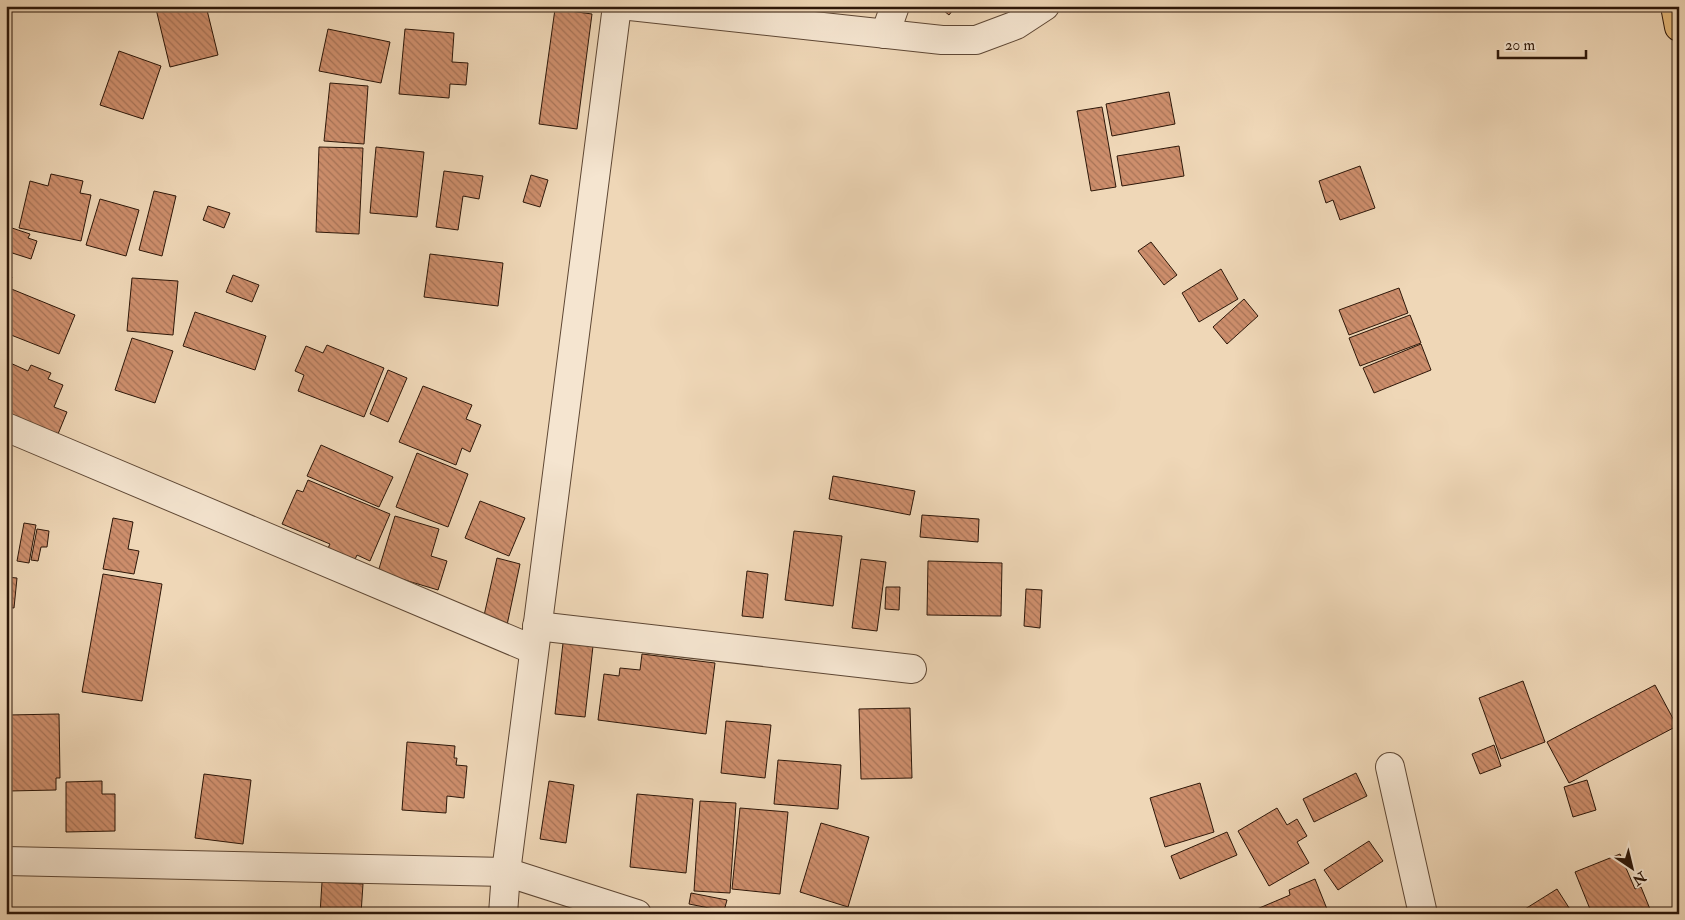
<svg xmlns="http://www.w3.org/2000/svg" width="1685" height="920" viewBox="0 0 1685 920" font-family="'IM FELL Double Pica',serif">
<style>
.building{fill:url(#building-back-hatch);stroke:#2d1709}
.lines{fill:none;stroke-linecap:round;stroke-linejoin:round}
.street-casing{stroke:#5e4734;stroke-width:30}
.highway-casing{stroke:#2d1709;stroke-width:30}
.street{stroke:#f5e5d0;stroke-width:28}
.highway{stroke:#e8bc7c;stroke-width:28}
</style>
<defs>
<pattern id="building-back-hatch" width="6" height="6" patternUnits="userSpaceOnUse" patternTransform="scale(1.25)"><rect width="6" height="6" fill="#cd8e6c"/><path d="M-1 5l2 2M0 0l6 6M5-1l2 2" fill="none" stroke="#a77357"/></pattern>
</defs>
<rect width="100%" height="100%" fill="#efd7b7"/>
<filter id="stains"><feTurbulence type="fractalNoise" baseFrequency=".004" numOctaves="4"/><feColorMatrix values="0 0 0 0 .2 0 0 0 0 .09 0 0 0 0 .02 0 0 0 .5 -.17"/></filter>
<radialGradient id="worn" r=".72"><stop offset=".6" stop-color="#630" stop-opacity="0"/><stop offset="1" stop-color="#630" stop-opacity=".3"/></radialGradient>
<g class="building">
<polygon points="166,6 206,6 218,55 170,67 156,9"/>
<polygon points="938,6 956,6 949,15"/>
<polygon points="961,6 972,6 968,11"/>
<polygon points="555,9 592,14 577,129 539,124"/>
<polygon points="328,29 390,42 381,83 319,71"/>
<polygon points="405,29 454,33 452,62 468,63 466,85 450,84 449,98 399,94"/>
<polygon points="119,51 161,66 143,119 100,105"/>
<polygon points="330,83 368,86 364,144 324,141"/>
<polygon points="1169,92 1175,124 1112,136 1106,104"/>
<polygon points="1102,107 1116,187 1091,191 1077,111"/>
<polygon points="1179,146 1184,176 1122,186 1117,156"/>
<polygon points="319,147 363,148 359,234 316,232"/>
<polygon points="376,147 424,152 417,217 370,213"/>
<polygon points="1360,166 1375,208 1340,220 1333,200 1326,203 1319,181"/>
<polygon points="444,171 483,176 479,199 463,196 458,230 436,227"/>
<polygon points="51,174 83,181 80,193 91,195 81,241 19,228 30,181 48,186"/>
<polygon points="531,175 548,180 540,207 523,202"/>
<polygon points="154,191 176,196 162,256 139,250"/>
<polygon points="100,199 139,210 126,256 86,245"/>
<polygon points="208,206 230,213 224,228 203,220"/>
<polygon points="12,228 30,234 28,238 37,241 31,259 6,251 6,245"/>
<polygon points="1151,242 1177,275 1164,285 1138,251"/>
<polygon points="430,254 503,263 498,306 424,297"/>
<polygon points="1221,269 1238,299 1199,322 1182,293"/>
<polygon points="233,275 259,285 252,302 226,292"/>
<polygon points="6,276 12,277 9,287 6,286"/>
<polygon points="132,278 178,281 173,335 127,331"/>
<polygon points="9,288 75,315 59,354 6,333 6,294"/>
<polygon points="1399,288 1408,313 1349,335 1339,310"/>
<polygon points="1244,299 1258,316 1227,344 1213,327"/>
<polygon points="195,312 266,336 255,370 183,346"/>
<polygon points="1410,315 1421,343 1360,366 1349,338"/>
<polygon points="132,338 173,351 155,403 115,390"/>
<polygon points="1421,344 1431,370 1374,393 1363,368"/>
<polygon points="327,345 384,368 364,417 298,391 304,375 295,371 306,346 323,353"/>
<polygon points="8,362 28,371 31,365 51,373 48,379 63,385 54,407 67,412 58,434 6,413 6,367"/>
<polygon points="388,370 407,378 388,422 370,414"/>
<polygon points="423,386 472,405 466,419 481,425 470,452 462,448 456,465 399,442"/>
<polygon points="321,445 393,477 379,507 307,476"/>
<polygon points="417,453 468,474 448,527 396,507"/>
<polygon points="833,476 915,491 910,515 829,499"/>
<polygon points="308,480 390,514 370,561 357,555 351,568 324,556 330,544 282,524 297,490 303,492"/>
<polygon points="480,501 525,518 509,556 465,538"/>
<polygon points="922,515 979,519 978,542 920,537"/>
<polygon points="395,516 439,529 431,556 447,561 438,590 378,572"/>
<polygon points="113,518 133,522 128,549 139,551 134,574 103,569"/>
<polygon points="24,523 36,525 29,563 17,561"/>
<polygon points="37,529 49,531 47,547 41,547 38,561 31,560"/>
<polygon points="794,531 842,536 833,606 785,600"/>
<polygon points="497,558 520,564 507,625 483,620"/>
<polygon points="861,559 886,562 877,631 852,628"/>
<polygon points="928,561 1002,563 1001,616 927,615"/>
<polygon points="747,571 768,574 763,618 742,616"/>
<polygon points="103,574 162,584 142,701 82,692"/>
<polygon points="6,577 17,578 14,608 6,607"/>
<polygon points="886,587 900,587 899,610 885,609"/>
<polygon points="1026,589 1042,590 1040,628 1024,626"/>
<polygon points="563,643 593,646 585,717 555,714"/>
<polygon points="642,654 715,663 706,734 598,720 604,674 619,676 620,668 640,670"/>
<polygon points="1523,681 1545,742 1501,759 1479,698"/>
<polygon points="1655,685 1677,726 1569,783 1547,742"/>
<polygon points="910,708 912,778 861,779 859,709"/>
<polygon points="59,714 60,778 56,778 56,790 9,791 8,715"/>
<polygon points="726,721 771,725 765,778 721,773"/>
<polygon points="407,742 455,746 454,758 457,758 456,765 467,766 464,798 447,796 446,813 402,810"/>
<polygon points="1494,745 1501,766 1480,774 1472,754"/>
<polygon points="778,760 841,765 838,809 774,804"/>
<polygon points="1356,773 1367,796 1314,822 1303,799"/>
<polygon points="204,774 251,780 243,844 195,838"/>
<polygon points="1587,780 1596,810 1573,817 1564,787"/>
<polygon points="102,781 102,794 115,794 115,831 66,832 66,782"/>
<polygon points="549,781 574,785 566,843 540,839"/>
<polygon points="1200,783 1214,832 1165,847 1150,798"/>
<polygon points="637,794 693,799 686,873 630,867"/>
<polygon points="700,801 736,803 730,893 694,891"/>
<polygon points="740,808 788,812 780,894 732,889"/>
<polygon points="1277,808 1287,825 1297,819 1307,836 1297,842 1309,863 1269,886 1238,831"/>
<polygon points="821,823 869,837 848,907 800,892"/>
<polygon points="1227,832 1237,855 1180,879 1171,856"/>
<polygon points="1369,841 1383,861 1338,890 1324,870"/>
<polygon points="1620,854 1635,889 1641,887 1652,914 1592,914 1575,872"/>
<polygon points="1315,879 1329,914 1259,914 1257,909 1290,895 1289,890"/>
<polygon points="322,882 363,884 361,914 320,914"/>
<polygon points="1557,889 1573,914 1517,914"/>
<polygon points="691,893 727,900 724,911 689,904"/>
</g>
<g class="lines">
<defs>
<g id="street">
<polyline points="630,6 942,40 976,40 1016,25 1045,6"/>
<polyline points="885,34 895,6"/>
<polyline points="6,427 534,650"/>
<polyline points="537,626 912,669"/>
<polyline points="1390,767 1423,914"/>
<polyline points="6,861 506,872 637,914"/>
<polyline points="503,914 506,872 617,6"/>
</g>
<polyline id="highway" points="1675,6 1679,27"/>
</defs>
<use href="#street" class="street-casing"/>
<use href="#highway" class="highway-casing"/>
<use href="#street" class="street"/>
<use href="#highway" class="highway"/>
</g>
<rect width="1685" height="920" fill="none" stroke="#efd7b7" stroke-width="25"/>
<rect x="8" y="8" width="1670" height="905" fill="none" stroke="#2d1709" stroke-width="2.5"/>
<rect x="12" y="12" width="1660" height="895" fill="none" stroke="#2d1709"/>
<g transform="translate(1632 868) rotate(145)" stroke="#f5e5d0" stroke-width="4" paint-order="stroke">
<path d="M0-4L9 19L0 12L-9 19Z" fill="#2d1709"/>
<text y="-8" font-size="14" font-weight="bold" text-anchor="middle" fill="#2d1709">N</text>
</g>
<path d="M1498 50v8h88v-8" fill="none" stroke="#2d1709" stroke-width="2.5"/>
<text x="1505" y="50" font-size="15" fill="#2d1709" stroke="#f5e5d0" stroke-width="4" paint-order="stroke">20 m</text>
<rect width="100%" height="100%" filter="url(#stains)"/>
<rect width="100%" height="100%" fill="url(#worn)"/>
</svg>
